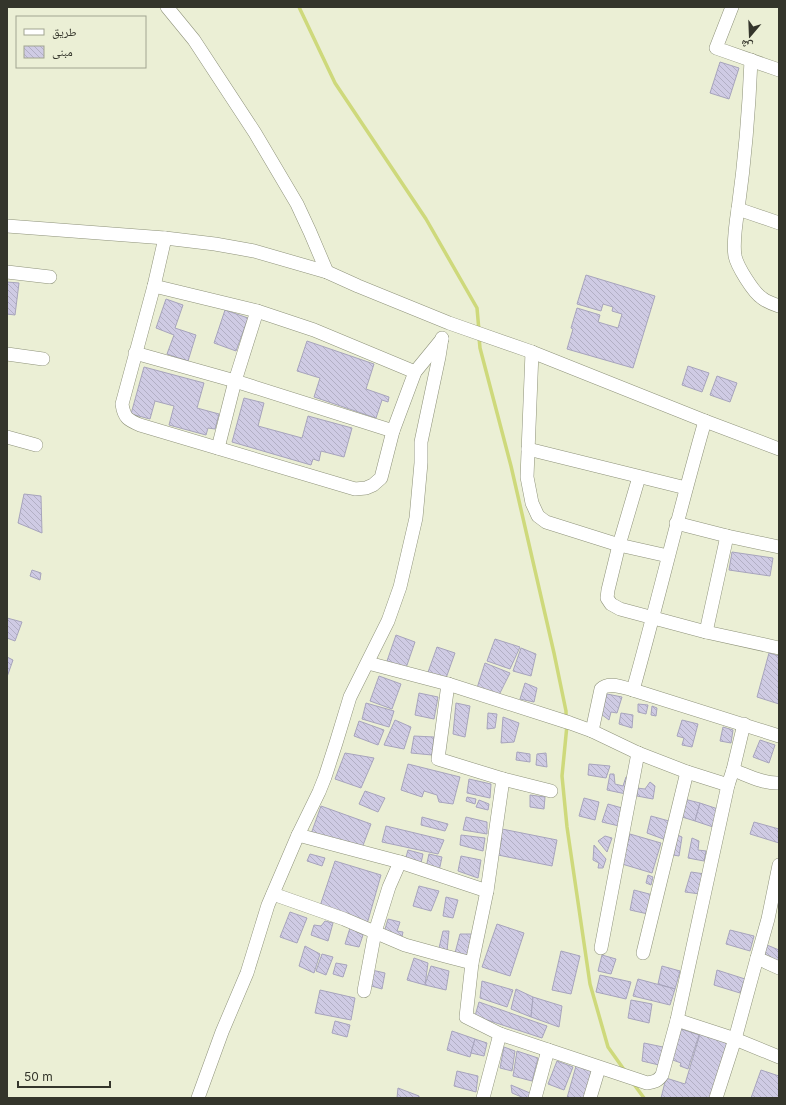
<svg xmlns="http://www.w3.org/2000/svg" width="786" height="1105" viewBox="0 0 786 1105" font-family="Inter,'Noto Naskh Arabic',sans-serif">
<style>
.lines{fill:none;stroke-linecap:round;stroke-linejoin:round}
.stream{stroke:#ced97b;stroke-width:3.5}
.building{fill:url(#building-back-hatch);stroke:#a7a4bc}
.minor-casing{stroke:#8e927a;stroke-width:14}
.minor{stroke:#fff;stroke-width:13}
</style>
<defs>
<pattern id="building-back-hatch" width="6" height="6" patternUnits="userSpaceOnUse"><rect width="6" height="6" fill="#cfcbe4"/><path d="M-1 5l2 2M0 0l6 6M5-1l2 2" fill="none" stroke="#b2afc4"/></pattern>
</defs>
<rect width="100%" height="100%" fill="#ebefd5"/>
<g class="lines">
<g class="stream">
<polyline points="299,7 335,83 426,219 477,308 479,331"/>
<polyline points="479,337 480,348 511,466 554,653 566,711 566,719"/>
<polyline points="567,725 562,776 567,827 590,984 608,1047 625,1071"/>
<polyline points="633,1083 644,1098"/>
</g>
</g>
<g class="building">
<polygon points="720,62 739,68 729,99 710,93"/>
<polygon points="586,275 655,296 633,368 567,349 573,329 571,328 577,308 600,315 598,322 618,328 622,314 612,311 613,307 603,304 601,311 577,304"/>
<polygon points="7,282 19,283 15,315 7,314"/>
<polygon points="166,299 183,305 175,328 196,335 188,361 167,354 174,335 156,328"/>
<polygon points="225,310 248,318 236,351 214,343"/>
<polygon points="307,341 374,364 366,389 389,397 388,402 382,400 376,418 314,397 320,378 297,371"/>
<polygon points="688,366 709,373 702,392 682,385"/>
<polygon points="144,367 204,383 197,408 219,414 215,429 208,428 206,435 169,425 174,406 155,401 150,419 131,414"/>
<polygon points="717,376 737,383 730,402 710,395"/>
<polygon points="244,398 264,403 258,426 302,438 308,416 352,428 344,457 321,451 319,461 313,459 311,465 232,442"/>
<polygon points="24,494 41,496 42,533 18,523"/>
<polygon points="732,552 773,558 770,576 729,570"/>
<polygon points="32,570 41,573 40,580 30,576"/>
<polygon points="7,618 22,622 15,641 7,638"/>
<polygon points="396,635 415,642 406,668 387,661"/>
<polygon points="495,639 520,647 510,669 487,661"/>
<polygon points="437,647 455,653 445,681 427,675"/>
<polygon points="521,648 536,654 531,676 513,671"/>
<polygon points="769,653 779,656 779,704 757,697"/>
<polygon points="7,657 13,660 7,677"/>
<polygon points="485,663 510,673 499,695 477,688"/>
<polygon points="379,676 401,684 392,709 370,701"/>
<polygon points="525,683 537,688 534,702 520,699"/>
<polygon points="419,693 438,697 434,719 415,715"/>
<polygon points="607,694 622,697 617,713 611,712 609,720 601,714"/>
<polygon points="366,703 394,711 389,727 362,719"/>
<polygon points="456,703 470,706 465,737 453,734"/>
<polygon points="638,704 648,705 646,714 638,712"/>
<polygon points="652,706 657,708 656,716 651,715"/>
<polygon points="488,713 497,714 495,728 487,729"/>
<polygon points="621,713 633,715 632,728 619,724"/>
<polygon points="503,717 519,723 514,742 501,743"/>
<polygon points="395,720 411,727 404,749 384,745"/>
<polygon points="682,720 698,724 692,747 682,745 684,738 677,736"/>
<polygon points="359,721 384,730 378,745 354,736"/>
<polygon points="723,727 733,730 731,743 720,741"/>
<polygon points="414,736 434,737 432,755 411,753"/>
<polygon points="760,740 775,745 769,763 753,757"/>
<polygon points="517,752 530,754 530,762 516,760"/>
<polygon points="345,753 374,758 361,788 335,779"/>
<polygon points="546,753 547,767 536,765 537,754"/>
<polygon points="408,764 460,777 453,804 439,802 437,795 424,791 422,797 401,790"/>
<polygon points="589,764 610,766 606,778 588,775"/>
<polygon points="610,774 614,774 615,784 623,786 626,777 629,778 626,794 607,790"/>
<polygon points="469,779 491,784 490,798 467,793"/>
<polygon points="650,782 655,786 653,799 637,796 637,788 645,789"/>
<polygon points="365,791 385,798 378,812 359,804"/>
<polygon points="530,795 545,797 544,809 530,807"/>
<polygon points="467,797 476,799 475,804 466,801"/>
<polygon points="584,798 599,802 595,820 579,816"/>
<polygon points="684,799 700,803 695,821 679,816"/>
<polygon points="479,800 489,804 488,810 476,807"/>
<polygon points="700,803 718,809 713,827 695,821"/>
<polygon points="608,804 622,808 619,826 602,822"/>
<polygon points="321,806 371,824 362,848 311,834"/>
<polygon points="651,816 669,821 666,840 647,833"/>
<polygon points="422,817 448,824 445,831 421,825"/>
<polygon points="466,817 487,822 487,834 463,830"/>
<polygon points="754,822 779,829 779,843 750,834"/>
<polygon points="386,826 444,840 438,854 382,842"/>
<polygon points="502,829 557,840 552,866 498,855 502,838 500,838"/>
<polygon points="630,834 661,843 652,873 622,864"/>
<polygon points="675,834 682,837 679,856 673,855"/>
<polygon points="461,835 485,838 483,851 460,845"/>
<polygon points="605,836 612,838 607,852 598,841"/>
<polygon points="692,838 699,841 698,850 706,851 704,861 688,858"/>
<polygon points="594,845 606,859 603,868 598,868 599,863 593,860"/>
<polygon points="408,850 423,854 419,872 403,868"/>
<polygon points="310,854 325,858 322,866 307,861"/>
<polygon points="429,854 442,857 438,876 425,872"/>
<polygon points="461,856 481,860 478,878 458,871"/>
<polygon points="335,861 381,875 367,924 319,909"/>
<polygon points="691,872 705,874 700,894 685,892"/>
<polygon points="648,875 653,877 651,885 646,883"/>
<polygon points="419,886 439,891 431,911 413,906"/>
<polygon points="634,890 653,895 648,914 630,910"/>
<polygon points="446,897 458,900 453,918 443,916"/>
<polygon points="290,912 307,918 297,943 280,937"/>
<polygon points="388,919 400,922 397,931 403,932 401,941 383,936"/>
<polygon points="325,921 333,923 328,941 311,935 314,925 321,926"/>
<polygon points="497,924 524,933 510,976 482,967"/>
<polygon points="350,928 363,935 359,947 345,944"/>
<polygon points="730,930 754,936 750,951 726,944"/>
<polygon points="443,931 449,931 447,951 439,948"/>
<polygon points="460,934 473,934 468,955 455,953"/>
<polygon points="767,945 779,950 779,964 764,957"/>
<polygon points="305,946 320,954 314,973 299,966"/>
<polygon points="561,951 580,956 571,994 552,990"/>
<polygon points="322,954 333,957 326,975 316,971"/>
<polygon points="602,955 616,959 611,974 598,971"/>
<polygon points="414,958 428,963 425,985 407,980"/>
<polygon points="336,963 347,965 343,977 333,974"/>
<polygon points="431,966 449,971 446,990 425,985"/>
<polygon points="662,966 680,971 675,989 658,984"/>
<polygon points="372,970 385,973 382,989 368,985"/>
<polygon points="717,970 745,979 740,993 714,985"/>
<polygon points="600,975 631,982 626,999 596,992"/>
<polygon points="638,979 675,989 670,1005 633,996"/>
<polygon points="482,981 513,990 507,1007 480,998"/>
<polygon points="516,989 533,997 531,1017 511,1009"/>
<polygon points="320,990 355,998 351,1020 315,1013"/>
<polygon points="533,997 562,1006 559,1027 531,1017"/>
<polygon points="631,1000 652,1004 649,1023 628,1018"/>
<polygon points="479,1002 547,1026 542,1038 475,1016"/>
<polygon points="335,1021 350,1025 347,1037 332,1033"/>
<polygon points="681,1029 699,1035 688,1069 680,1066 681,1063 670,1059"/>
<polygon points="452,1031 475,1039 470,1057 447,1050"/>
<polygon points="700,1034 731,1044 714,1098 661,1098 666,1078 685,1084"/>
<polygon points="475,1039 487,1043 484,1056 471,1053"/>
<polygon points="644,1043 663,1047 659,1065 642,1061"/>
<polygon points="504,1047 515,1051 512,1071 500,1068"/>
<polygon points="517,1051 538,1058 532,1081 513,1076"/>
<polygon points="557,1061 573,1067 564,1090 548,1084"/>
<polygon points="576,1066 593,1071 586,1098 567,1098"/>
<polygon points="761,1070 779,1076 779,1098 751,1098"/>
<polygon points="457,1071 478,1076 476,1092 454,1086"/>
<polygon points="511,1085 530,1093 529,1098 524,1098 512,1093"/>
<polygon points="398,1088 419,1096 419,1098 397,1098"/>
</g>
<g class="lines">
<defs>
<g id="minor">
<polyline points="167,7 194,40 255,133 297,204 310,232 327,272"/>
<polyline points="732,7 716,48 779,70"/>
<path d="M751 60C749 110 745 159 738 209L779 223"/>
<path d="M738 209C736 222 733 244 735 256 737 266 753 292 762 298 767 302 773 304 779 306"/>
<polyline points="7,226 165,238 215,244 254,251 327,272 358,286 449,323 532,352 705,421 779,449"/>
<path d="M165 238 154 286 122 404C124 418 128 420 140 425L355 489 366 488 373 485 381 478 393 431 415 372 442 339"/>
<polyline points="7,272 50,277"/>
<polyline points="154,286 257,311 314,330 415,372"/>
<polyline points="532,352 527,477 532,503 538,516 546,522 619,545 668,556"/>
<polyline points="135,353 235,381 393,431"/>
<polyline points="7,354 43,359"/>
<polyline points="7,437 36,445"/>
<polyline points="218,448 235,381 257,311"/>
<polyline points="528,449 686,488"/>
<polyline points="639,477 619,545 608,590 607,598 611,604 620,609 706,632 779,648"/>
<polyline points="676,523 727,536 779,547"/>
<polyline points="706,632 727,536"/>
<polyline points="368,663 448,684 570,723 592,731 638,753 687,772 728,785"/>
<polyline points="448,684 438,759 503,779 551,791"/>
<path d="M633 690C658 601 679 511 705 421"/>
<path d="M592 731 601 689C609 681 624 688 633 690L779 736"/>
<path d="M733 770C747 775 764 784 779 783"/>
<path d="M503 779 487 891 472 963 466 1017 500 1034 647 1083C654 1082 658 1081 662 1075L677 1020 728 785 733 770 744 724"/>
<polyline points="298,835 400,862 487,891"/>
<polyline points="273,894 344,919 405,945 445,956 472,963"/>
<polyline points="601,948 638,753"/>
<polyline points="643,953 687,772"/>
<polyline points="757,958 779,968"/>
<polyline points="364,991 375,932 389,887 400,862"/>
<polyline points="677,1020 735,1039 779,1057"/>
<polyline points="198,1098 222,1032 247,973 268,905 298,835 319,792 325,777 336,743 350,697 388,621 400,587 416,518 421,463 421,442 439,357 442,338"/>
<polyline points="483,1098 500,1034"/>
<polyline points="535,1098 548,1050"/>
<polyline points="590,1098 599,1068"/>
<polyline points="716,1098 735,1039 757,958 768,919 779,865"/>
</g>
</defs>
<use href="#minor" class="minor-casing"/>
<use href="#minor" class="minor"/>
</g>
<rect width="786" height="1105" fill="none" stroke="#34352b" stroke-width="16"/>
<rect x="16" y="16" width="130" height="52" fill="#ebefd5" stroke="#a2a591"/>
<rect x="24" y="29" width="20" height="6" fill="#ffffff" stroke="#a2a591"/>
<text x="52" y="36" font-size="12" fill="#34352b">طريق</text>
<rect x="24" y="46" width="20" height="12" fill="url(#building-back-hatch)" stroke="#a2a591"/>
<text x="52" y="56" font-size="12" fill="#34352b">مبنى</text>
<g transform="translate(750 36) rotate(199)" stroke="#ebefd5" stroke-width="3" paint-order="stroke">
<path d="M0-3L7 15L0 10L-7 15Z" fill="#34352b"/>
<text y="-6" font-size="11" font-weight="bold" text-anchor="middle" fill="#34352b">ش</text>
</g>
<path d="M18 1081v6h92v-6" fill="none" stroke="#34352b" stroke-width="2"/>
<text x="24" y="1081" font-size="12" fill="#34352b" stroke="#ebefd5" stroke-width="3" paint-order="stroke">50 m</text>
</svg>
